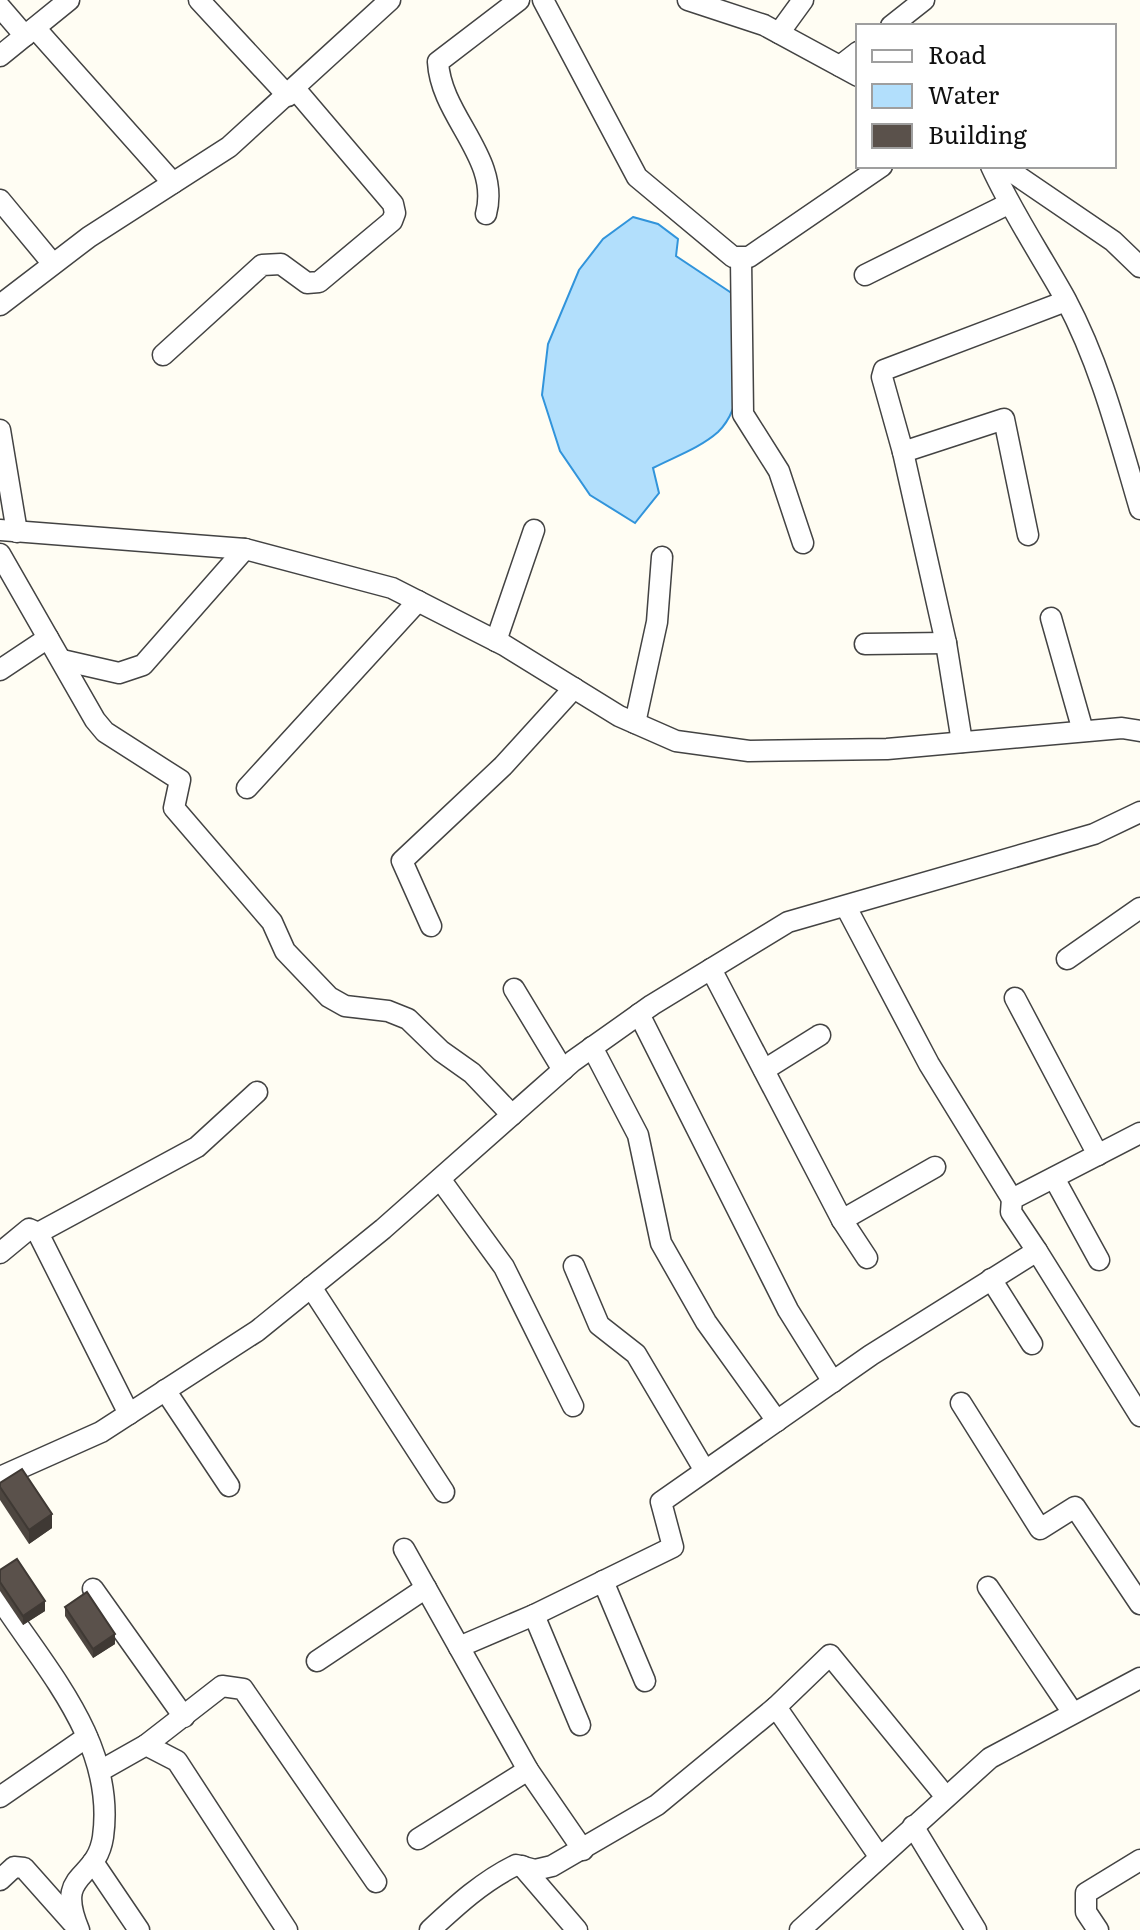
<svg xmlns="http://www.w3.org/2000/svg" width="1140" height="1930" viewBox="0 0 1140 1930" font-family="Literata,serif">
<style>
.water{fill:#b2dffc;stroke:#3194db;stroke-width:2}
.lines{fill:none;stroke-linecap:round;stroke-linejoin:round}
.minor-casing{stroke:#434343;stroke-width:23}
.minor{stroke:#fff;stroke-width:20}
.wall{fill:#4d4640}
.shaded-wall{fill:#3f3934}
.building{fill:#5a514b;stroke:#3f3934;stroke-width:2}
</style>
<rect width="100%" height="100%" fill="#fffdf3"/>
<path class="water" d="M633 217 658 224 678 239 676 256 733 294C736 335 752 399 718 432 700 448 674 457 653 468L659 493 635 523 590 495 560 451 542 395 548 344 579 270 603 239Z"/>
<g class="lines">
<defs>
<g id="minor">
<polyline points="199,0 288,96"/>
<polyline points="543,0 637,177 733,257 749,257 882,166"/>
<polyline points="688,0 764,25 858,76"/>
<polyline points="0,7 25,36"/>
<polyline points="891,26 924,0"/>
<polyline points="35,28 173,183"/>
<polyline points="779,33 803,0"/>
<polyline points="0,56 69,0"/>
<polyline points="840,66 858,52"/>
<path d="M991 166C1013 214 1041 255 1066 300 1101 366 1119 438 1140 509"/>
<polyline points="1003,166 1113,241 1140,267"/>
<polyline points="0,200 53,264"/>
<path d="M486 214C501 158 441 117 438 62L519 0"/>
<polyline points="741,259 743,414 779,471 803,543"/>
<polyline points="865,275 1008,204"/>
<polyline points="0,305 89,237 229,147 390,0"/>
<polyline points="163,355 262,265 281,264 307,283 319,282 392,221 395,213 393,204 296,90"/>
<polyline points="0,430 17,532"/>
<polyline points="903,452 882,377 884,370 1066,301"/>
<polyline points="0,530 245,549 392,588 504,645 619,716 676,741 749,751 887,749 1122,728 1140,731"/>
<polyline points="0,554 95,720 105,732 180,780 174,808 272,922 285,951 329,997 345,1006 388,1011 408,1019 441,1051 472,1073 512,1115"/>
<polyline points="1051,618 1083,731"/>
<polyline points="496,641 534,530"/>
<polyline points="865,644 946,643"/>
<polyline points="62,660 119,673 143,665 245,549"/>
<polyline points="0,670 48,638"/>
<polyline points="635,723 657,622 662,557"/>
<polyline points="962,742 946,643 903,452 1004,419 1028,535"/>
<polyline points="247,788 418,601"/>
<polyline points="846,907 929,1064 1012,1199"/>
<polyline points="431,926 402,861 503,766 574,688"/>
<polyline points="1067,959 1140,908"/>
<polyline points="711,969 842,1220 867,1258"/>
<polyline points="514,989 563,1070"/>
<polyline points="1015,998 1098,1155"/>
<polyline points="639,1014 788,1310 833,1382"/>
<polyline points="592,1047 638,1135 661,1243 706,1322 777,1421"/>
<polyline points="764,1070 820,1035"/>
<polyline points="1054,1178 1099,1260"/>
<polyline points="440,1179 504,1267 573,1406"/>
<polyline points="842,1220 935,1167"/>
<polyline points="1037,1251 1140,1416"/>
<polyline points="0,1253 29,1229 38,1233"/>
<polyline points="574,1266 599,1325 636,1354 705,1471"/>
<polyline points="991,1279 1032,1344"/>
<polyline points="311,1287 444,1492"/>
<polyline points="165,1390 229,1486"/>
<polyline points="961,1403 1040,1529 1075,1507 1140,1604"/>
<polyline points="129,1414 38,1233 197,1147 257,1092"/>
<polyline points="0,1477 101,1432 257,1331 383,1229 573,1061 652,1005 788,922 1094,834 1140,812"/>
<polyline points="404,1549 459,1647"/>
<polyline points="603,1581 645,1681"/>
<polyline points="988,1587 1073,1713"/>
<polyline points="93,1589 184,1717"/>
<path d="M0 1599C47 1671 116 1744 103 1837 96 1883 54 1870 79 1930"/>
<polyline points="534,1615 580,1725"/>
<polyline points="317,1661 426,1588"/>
<polyline points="776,1707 830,1655 946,1797"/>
<polyline points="146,1745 222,1686 243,1689 376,1882"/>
<polyline points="100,1771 146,1745 177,1761 287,1930"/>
<polyline points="0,1797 87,1737"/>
<polyline points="913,1826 976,1930"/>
<polyline points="418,1839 528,1770"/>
<polyline points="583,1850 528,1770 459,1647 534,1615 673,1547 661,1502 871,1355 1037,1251 1011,1212 1012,1199 1140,1133"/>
<polyline points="93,1862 139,1930"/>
<polyline points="522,1866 577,1930"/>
<polyline points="0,1880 14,1867 24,1868 72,1922"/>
<path d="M430 1930C457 1905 483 1881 516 1865L535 1870 552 1866 657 1805 776 1707 879 1856"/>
<polyline points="800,1930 990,1758 1140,1678"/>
<polyline points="1098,1930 1086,1912 1086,1893 1140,1860"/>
</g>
</defs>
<use href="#minor" class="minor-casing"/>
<use href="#minor" class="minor"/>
</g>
<g class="wall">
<polygon points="0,1483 52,1528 29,1544 0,1500"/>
<polygon points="0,1570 45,1611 23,1625 0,1591"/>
<polygon points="65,1607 115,1644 93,1658 65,1616"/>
</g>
<g class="shaded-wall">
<polygon points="52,1514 52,1528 29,1544 29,1530"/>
<polygon points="45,1601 45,1611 23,1625 23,1616"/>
<polygon points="115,1634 115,1644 93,1658 93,1649"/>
</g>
<g class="building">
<polygon points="22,1469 52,1514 29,1530 0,1487 0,1483"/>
<polygon points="17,1559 45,1601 23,1616 0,1582 0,1570"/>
<polygon points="87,1592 115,1634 93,1649 65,1607"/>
</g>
<rect x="856" y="24" width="260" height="144" fill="#ffffff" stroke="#9f9f9f" stroke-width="2"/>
<rect x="872" y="50" width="40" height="12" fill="#ffffff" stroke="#9f9f9f" stroke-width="2"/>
<text x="928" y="64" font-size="24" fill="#101010">Road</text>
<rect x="872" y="84" width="40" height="24" fill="#b2dffc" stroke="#9f9f9f" stroke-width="2"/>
<text x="928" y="104" font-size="24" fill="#101010">Water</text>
<rect x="872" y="124" width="40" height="24" fill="#5a514b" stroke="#9f9f9f" stroke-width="2"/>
<text x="928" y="144" font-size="24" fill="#101010">Building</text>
</svg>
